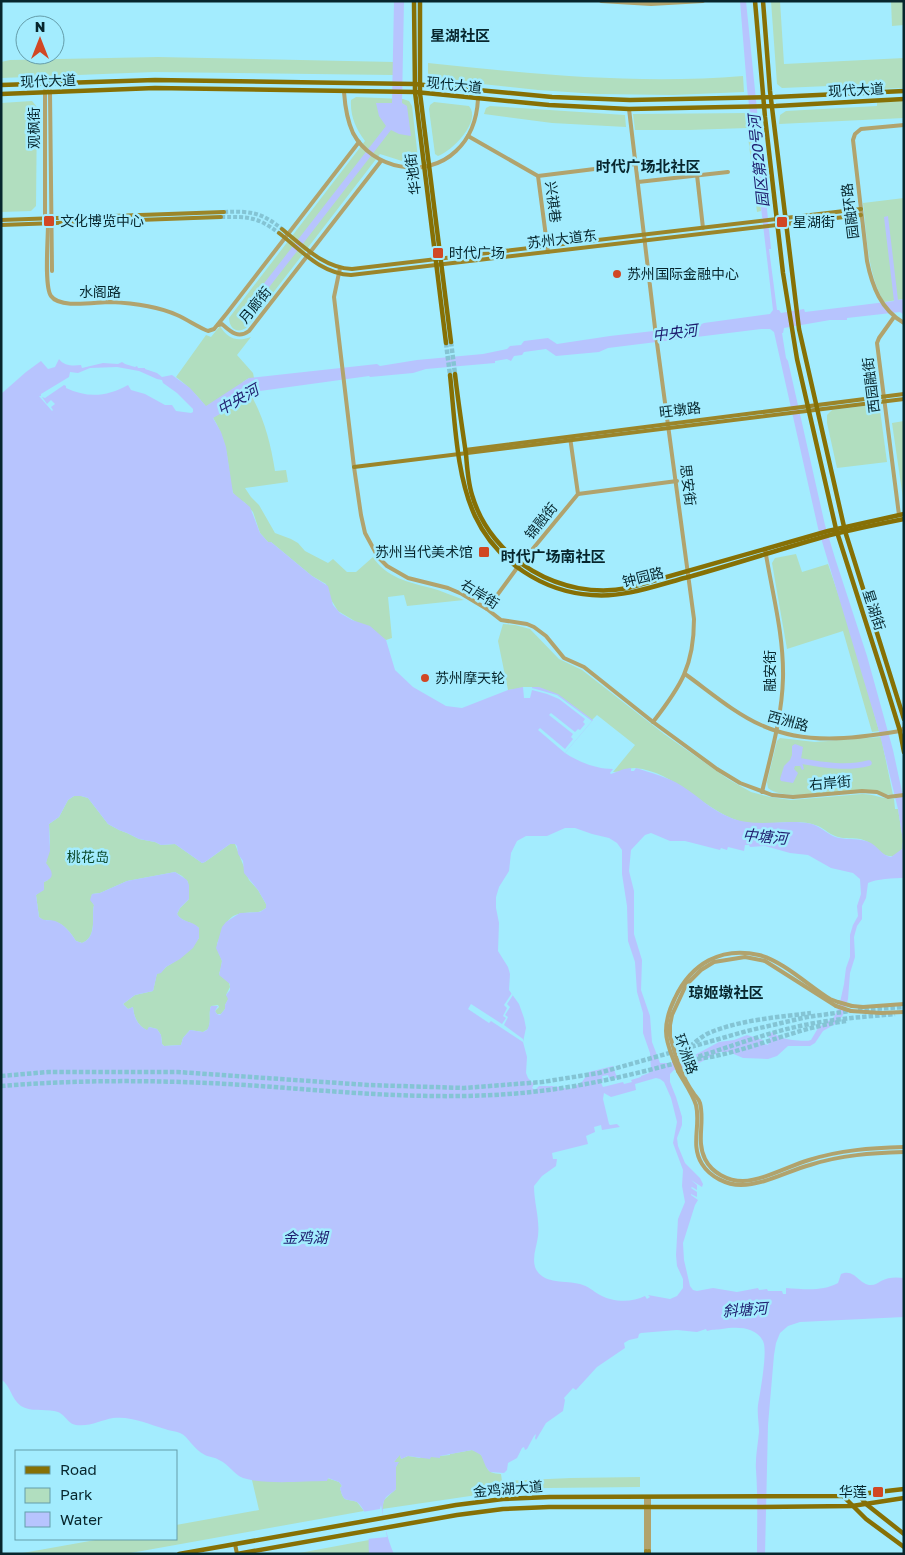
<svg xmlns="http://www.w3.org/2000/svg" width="905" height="1555" viewBox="0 0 905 1555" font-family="'Golos Text','Noto Sans SC',sans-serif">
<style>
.green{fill:#b1debf}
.water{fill:#b7c4fe;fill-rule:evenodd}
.pier{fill:#a3ecfe}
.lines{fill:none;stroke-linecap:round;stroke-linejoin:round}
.river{stroke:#b7c4fe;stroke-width:5.5}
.secondary-tunnel{stroke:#84c4d4;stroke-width:4;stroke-dasharray:4 2;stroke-linecap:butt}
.primary-tunnel{stroke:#84c4d4;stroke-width:4.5;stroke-dasharray:4.5 2;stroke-linecap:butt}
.tertiary{stroke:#b1a36d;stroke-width:4}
.secondary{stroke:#9b8529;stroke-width:4}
.primary{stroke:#867005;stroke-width:4.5}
.tertiary-bridge{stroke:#b1a36d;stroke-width:4}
.poi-dot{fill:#d14724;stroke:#a3ecfe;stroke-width:2}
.labels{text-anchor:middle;stroke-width:5;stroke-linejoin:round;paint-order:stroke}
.street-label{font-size:14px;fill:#07262d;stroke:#a3ecfe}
.poi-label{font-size:14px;fill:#07262d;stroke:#a3ecfe;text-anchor:start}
.park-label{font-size:14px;fill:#094627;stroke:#a3ecfe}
.neighbourhood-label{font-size:15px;font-weight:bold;fill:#07262d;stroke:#a3ecfe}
.water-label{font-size:15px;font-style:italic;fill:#202070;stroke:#a3ecfe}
</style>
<rect width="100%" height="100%" fill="#a3ecfe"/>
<g class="green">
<polygon points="771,1 780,1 784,64 904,58 904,88 876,89 875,84 782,88 777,84"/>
<polygon points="891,1 904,1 904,25 892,26"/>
<polygon points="158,57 394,62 393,75 154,72 1,78 1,62 10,60"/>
<path d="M428 63C532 74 638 85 743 76L744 92 673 95 597 94 538 90 436 79 428 74Z"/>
<path d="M356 97 403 99 409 101 412 106 418 158 415 161H402L380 154 246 328C237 334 229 328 229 318L365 141C356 129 350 116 351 100Z"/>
<polygon points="32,101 37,107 36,206 31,211 1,212 1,103"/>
<polygon points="904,101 904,118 779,124 780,115 786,111 877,106 877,102"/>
<path d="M434 102 469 106C482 121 452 151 438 156L435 154 429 109 430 105Z"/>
<polygon points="490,106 625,115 626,127 552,123 484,114 486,108"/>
<polygon points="750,113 761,211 757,212 747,128 689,130 635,130 633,114"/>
<path d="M904 198V299L884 302C867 272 867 237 863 203Z"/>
<path d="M220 326C228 339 237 342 251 337L237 355 253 373 254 378H249L243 382C262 410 270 439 275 471L286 470 288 482 245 488 251 497 259 505 275 533 291 539 298 543 305 551 328 563 333 559 347 572H356L373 557C385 577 410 583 431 588 442 591 453 596 464 600L407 606 404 595 388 597 392 638 386 640 338 611 330 598 326 584 312 576 271 542H268L260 533 253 512 244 502 238 499 233 493C229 479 229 464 226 450 220 421 200 395 176 377L206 335 211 337Z"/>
<polygon points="873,405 878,406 880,410 887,462 837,468 827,423 827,415 832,410"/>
<polygon points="904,421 904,505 892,423"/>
<polygon points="796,554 802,572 828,564 853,638 879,731 872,732 843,631 787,649 772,563 775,558"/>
<path d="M503 624 515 625 530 629 559 659 582 670 664 734 728 779 751 792 770 797 791 800 862 794C873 794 883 799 894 799L895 809H898L903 841 902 849C899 853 895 857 889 856 880 855 875 846 868 842 858 836 847 840 838 837 830 835 825 829 818 826 793 816 764 829 739 821 702 809 676 772 635 768 627 768 621 772 613 772L635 745 597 715 590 722 532 687 508 690 498 641Z"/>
<path d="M881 737 893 795C885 795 878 790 869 790 848 791 782 802 768 788L767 782 777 741 780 738 815 742Z"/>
<path d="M74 796H81L88 798 108 824 119 830 127 833 139 839 155 842 161 845 175 844 202 863 205 862 230 844H235L249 880 258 890 266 904V908C259 914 252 912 244 913 230 914 224 924 220 936 219 940 217 942 217 946 217 952 221 956 222 961 220 980 215 968 229 982L230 987 226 995 229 998 225 1005V1009L221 1014H217L215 1011 219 1007 218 1005 211 1006C208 1014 212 1021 208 1029L203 1032 190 1030 183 1038 181 1045 164 1046 162 1044 161 1035 157 1029 149 1027 148 1031C138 1026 134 1018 133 1007L128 1009 123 1004 135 995 153 991 157 973C164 971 164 968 169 965 182 958 190 950 199 938V928C191 921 181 922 177 914L180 908 189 899 188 882 182 876 175 872 127 881 100 893 92 894 91 900 94 905C91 917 98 936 82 943L76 941C67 927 60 920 43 920L39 917 36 895C42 890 43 889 44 882L48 880 46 863 50 843 49 824 59 817 68 800Z"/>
<path d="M472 1450C475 1451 480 1453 482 1456 489 1468 484 1473 501 1474L502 1481 571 1478 640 1477V1487L546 1488 504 1491 382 1509 384 1500 396 1489V1467L398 1462H394L400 1454 401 1459 408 1456 420 1458 421 1457H440V1456L450 1455V1454Z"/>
<path d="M327 1478 339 1482 342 1486 340 1488C344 1503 345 1498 357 1502L364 1511 125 1554H17L101 1539H176V1525L259 1510 252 1480 327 1481Z"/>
<polygon points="369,1540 369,1553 366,1554 294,1554"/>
</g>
<g class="water">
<polygon points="394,1 404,1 402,103 407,106 411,136 399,134 391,130 253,308 248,304 386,126 379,116 376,103 392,103"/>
<path d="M740 1H746L771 249H769L777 310H779L781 313 804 309 805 312 894 301 884 217 888 216 898 300 904 299V315L900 312 847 318V320H830L784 328 783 333H782L786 358 788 361 825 525 835 558 867 656 893 750 904 801V878C895 878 875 879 868 883L866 898 862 906V919L857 926 854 937 855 957 850 973 848 999 843 1015 837 1023 823 1031 815 1043 810 1046H788L777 1056 768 1059 743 1058 729 1052H720L699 1063 674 1070 670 1074V1082L676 1097 682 1117V1125L677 1138 678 1146 685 1163 700 1178 703 1184 702 1187 691 1180 697 1185V1190L692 1187 691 1188 697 1192V1197L691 1194V1195L698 1200 695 1205 683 1243 684 1260 690 1286 693 1290 697 1291 713 1288 737 1292 758 1288 759 1290 767 1289 768 1291H782L783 1294H786V1288C804 1289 821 1292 838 1283L841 1274C855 1268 859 1285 871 1285 875 1285 878 1283 881 1281 888 1277 896 1277 904 1278V1317L800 1322 788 1326 780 1333 776 1343 774 1355 768 1425 765 1554H757C757 1526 758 1497 756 1470 755 1458 758 1444 759 1432 759 1423 757 1414 758 1405 760 1393 768 1350 763 1341 755 1326 736 1327 722 1329 716 1330 713 1329 707 1331L706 1329 697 1332 677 1330 641 1333 639 1334 638 1338 629 1340 624 1343 625 1348 597 1367 576 1390 573 1388 564 1398 565 1400 563 1411 546 1423 536 1440 535 1438 536 1434 534 1436 527 1449 525 1450 524 1447 522 1448 517 1458 508 1463 507 1470 504 1473 490 1472 486 1467 481 1455 472 1450 440 1456V1458L431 1457 430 1459 408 1456 401 1459 400 1455 394 1462H399L396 1467V1489C393 1493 387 1495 385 1499 378 1510 389 1543 394 1554H369C368 1539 371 1513 357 1502 345 1498 344 1503 340 1488L342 1486 339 1482 328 1478 327 1481C304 1481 265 1485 243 1478 233 1474 229 1464 219 1460 215 1457 209 1457 205 1455 193 1449 188 1436 180 1433 175 1431 170 1431 165 1429 148 1424 132 1416 113 1418 101 1420 90 1427 76 1425 66 1423 66 1413 54 1411 44 1409 30 1412 21 1406 11 1399 11 1386 1 1379V394L26 372 41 361 48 369 55 367 59 359C64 366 73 366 81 365L82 368 103 363 118 364 122 362 125 364 135 367 137 366 138 368H145V369L157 373 162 377 172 375 190 388 206 406 249 378 377 364 380 366 417 360 483 354 507 349 510 346 521 345 524 341 548 338 557 344 610 336 697 326 704 323 770 314 773 310 747 88ZM761 329H770L774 332 818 528 879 731 898 809 903 841 902 849 891 857C881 855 878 846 869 842 859 838 850 840 839 838 829 836 822 827 812 824 785 818 756 829 729 817 711 810 698 796 682 786 668 777 651 773 636 768L634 771H631V768L624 769 611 774 610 773 613 769C596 769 579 762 565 753L593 720 558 694 539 687H523L508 690 462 708 446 706 413 687 395 670 386 640 370 626 352 620 340 613 333 605 328 586 312 576 271 542H268L260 533 250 507 233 493 226 447 221 432 213 418 260 391 369 376 370 377 413 373 426 369 495 363V361L507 359 511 361 514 356 522 355 524 352 546 349 556 356 599 352 608 348ZM117 367 139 371 157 379 162 380 163 383 177 393 193 409V412L191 413 176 411 172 405H165L145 394 131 390 128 385C107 397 87 398 66 388V386L64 385 45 398 42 397 47 404 51 400 55 404 51 407 53 410 52 411 39 396H41V394L69 377 70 372 78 373 90 368ZM74 796H81L88 798 108 824 119 830 127 833 139 839 155 842 161 845 175 844 202 863 205 862 230 844H235L237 846 238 854 243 861 244 873 258 890 266 904V908L260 912 240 913 226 922 222 927 216 948 222 961 219 975 230 984V990L226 995 228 999 225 1005V1009L220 1015 217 1014 215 1011 218 1006H211C208 1014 212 1022 207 1030L203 1032 190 1030 183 1038 181 1045 164 1046 162 1044 161 1035 157 1029 149 1027 147 1030C138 1026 134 1018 133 1007L128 1009 123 1004 135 995 153 991 157 974 161 973 166 967 180 959 193 948 199 938V928C192 920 182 923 177 914L180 908 189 899V885L187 880 175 872 127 881 100 893 92 894 90 900 94 905C91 917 98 936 82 943L76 941C71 933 64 924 55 921 49 919 45 922 39 917L36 895 44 890V882C56 877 52 871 46 863L50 851 49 824 59 817 68 800ZM565 828H575L592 834 609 838 617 843 622 850V874L627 906 628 941 635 962 637 992 643 1013V1033L650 1053 651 1070 649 1073 641 1076V1077L631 1080 632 1082 624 1084 623 1082 603 1087 601 1083 603 1081 602 1076 608 1075 610 1080 617 1078 613 1066 589 1072 582 1082 570 1089 552 1086H539L535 1090 532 1088 534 1084 528 1078 526 1073 527 1057 523 1042 526 1028 524 1018 519 1004 509 990 510 974 508 967 498 951 499 923 496 908V897L499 887 509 871 511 853 517 841 526 836H547ZM651 833 670 841H685L720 850 721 848 727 850 728 847 744 851 745 845H749L750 847 765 846 790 853 808 855 831 868 853 873 860 879 861 894 857 906 858 916 853 925 850 935V957L846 968 844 984 839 1007 834 1017 818 1028 811 1040C807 1042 788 1040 783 1038 779 1037 775 1034 772 1032L768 1037 771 1038 768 1045 762 1043 763 1040 747 1035 734 1040 719 1042 693 1056 670 1063H660L652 1042 650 1016 641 990 642 960 634 934V891L629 871 631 850 645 835ZM656 1078 660 1079 664 1082 671 1098 677 1122 673 1143 683 1170 682 1186 685 1202 678 1219 676 1255 677 1266 683 1279V1288L677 1296 670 1299 648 1295 650 1297 647 1299 645 1296C632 1303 612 1302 600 1295 593 1291 588 1286 580 1284 565 1280 542 1285 535 1267 532 1256 537 1246 538 1236 540 1219 534 1203 534 1186L542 1176 556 1166 557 1159H553L552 1153 588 1144 586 1136 595 1132 594 1127 601 1125 602 1130 620 1127 617 1124 610 1125 609 1124 603 1099 604 1093 611 1097 636 1090 635 1084Z"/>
<polygon points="795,744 803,747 801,759 804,769 802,770 800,766 795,766 794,769 798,773 793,783 781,781 780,779 784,766 790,760 792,755 792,746"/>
</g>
<g class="pier">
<polygon points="523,687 532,687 532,688 557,695 592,721 565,753 538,730 540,728 565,749 573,739 571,737 573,734 549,715 551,713 575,732 578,729 580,730 585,724 583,722 585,719 559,699 547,694 532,690 530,698 524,698"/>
<polygon points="512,993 513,995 507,1004 510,1007 505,1015 508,1017 504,1025 523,1039 523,1042 491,1021 489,1023 468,1009 471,1004 502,1024 506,1018 503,1016 507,1008 504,1005"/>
<polygon points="381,1505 387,1537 367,1539 362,1512 380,1509"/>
</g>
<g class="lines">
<path class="river" d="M801 761C823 765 847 769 869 763"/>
<g class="secondary-tunnel">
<path d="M224 212C251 211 261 212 282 229"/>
<path d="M221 217C249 217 256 216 279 233"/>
</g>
<g class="primary-tunnel">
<polyline points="451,342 455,374"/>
<polyline points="446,343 450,375"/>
<polyline points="858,1010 904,1007"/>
<path d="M690 1046C696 1042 702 1036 709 1033 739 1020 779 1017 811 1013"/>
<path d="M697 1059C747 1053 796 1027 847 1021"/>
<polyline points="1,1076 48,1072 178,1072 368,1085 464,1088 542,1082 599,1073 747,1031 807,1017 850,1011"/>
<path d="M1 1086C87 1079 174 1080 260 1086 343 1092 426 1100 509 1094 569 1090 629 1076 687 1060 725 1049 762 1034 800 1026 831 1019 863 1017 895 1014"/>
</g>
<g class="tertiary">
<polyline points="601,1 651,4 703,1"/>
<path d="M47 83 45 92V219L48 224C48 238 44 287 51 296 60 309 95 302 110 302 132 303 157 306 177 315 188 320 198 327 208 331L214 329 227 313 359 142"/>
<polyline points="47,83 50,92 52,271"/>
<path d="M344 92C345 106 347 120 353 133 372 169 426 180 456 151 471 137 477 119 478 99"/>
<path d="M629 109 655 328 694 619C694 666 681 686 653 722"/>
<path d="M904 125 861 129 855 134 853 140 867 261C872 286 881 310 904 323"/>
<polyline points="468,136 538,176 548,252"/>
<polyline points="697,175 703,228"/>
<polyline points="538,176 635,164"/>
<polyline points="638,182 728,172"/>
<polyline points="340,268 334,297 354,467 361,515 365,533 378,557 387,566 408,578 448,588 462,594 487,609 501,620 527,624 534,627 546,636 564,658 584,667 653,722 717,769 740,783 772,795 793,797 862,791 877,792 888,797 904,795"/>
<polyline points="894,317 879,338 877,343 899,515"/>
<path d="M218 325 222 324C231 332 238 339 249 331L381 161"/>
<polyline points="570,437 578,494"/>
<polyline points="578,494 677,481"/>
<polyline points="487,609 517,568 578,494"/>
<path d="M685 674C709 691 734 713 761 725 805 745 853 739 900 731L904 728"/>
<path d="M762 792C771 754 782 717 783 678 784 635 772 592 765 549"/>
<polyline points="852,1006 863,1007 904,1004"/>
<polyline points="851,1011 881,1013 904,1012"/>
<polyline points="677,1060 670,1036 670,1025 672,1015 686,985 701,970 714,962 745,957 765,961 836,1006"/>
<path d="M674 1061C670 1051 666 1042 666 1031 666 1020 670 1008 675 998 691 964 721 946 759 955 783 961 809 986 830 999L838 1002"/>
<path d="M681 1070C684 1078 689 1087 694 1094 696 1097 699 1099 700 1103 705 1122 696 1141 705 1159 712 1173 728 1181 743 1181 764 1180 789 1166 809 1160 840 1150 871 1148 904 1147"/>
<path d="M678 1071C684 1082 692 1093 696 1105 701 1125 690 1145 702 1164 710 1177 727 1185 741 1185 764 1185 788 1171 810 1165 841 1155 872 1153 904 1152"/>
<polyline points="646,1497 646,1551"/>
<polyline points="649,1497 649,1551"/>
</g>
<g class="secondary">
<polyline points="1,220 224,212"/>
<polyline points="1,225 221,217"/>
<path d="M282 229C303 246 324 268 352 269L861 209"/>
<path d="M279 233C301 250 321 274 351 275L861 215"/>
<polyline points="465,450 904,394"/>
<polyline points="354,467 904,399"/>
<polyline points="235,1544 237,1554"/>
<polyline points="646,1551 646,1554"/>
<polyline points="649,1551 649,1554"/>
</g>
<g class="primary">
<polyline points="414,1 415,92 446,343"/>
<polyline points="420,1 420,93 451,342"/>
<polyline points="755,1 765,117 783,273 797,359 836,529 884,679 900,731 904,752"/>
<polyline points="763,1 770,91 799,329 845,531 904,719"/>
<polyline points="1,85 155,80 414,84 552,97 630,100 775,97 904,91"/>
<polyline points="1,94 155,88 415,92 549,105 629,109 776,106 904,99"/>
<path d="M455 374C458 401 462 427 466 454 467 468 468 482 472 495 491 560 562 601 628 588L828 531 904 514"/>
<path d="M450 375C455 420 456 475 475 516 496 561 543 592 592 595 626 598 660 584 692 576 738 563 784 548 830 535 854 529 879 524 904 519"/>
<polyline points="859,1495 866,1504 904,1534"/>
<polyline points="843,1496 866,1519 904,1547"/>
<polyline points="179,1554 456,1505 503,1499 550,1497 843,1496 904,1489"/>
<polyline points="237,1554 457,1515 503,1509 549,1507 756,1507 852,1506 904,1498"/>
</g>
<g class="tertiary-bridge">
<polyline points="838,1002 852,1006"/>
<polyline points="836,1006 851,1011"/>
<polyline points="677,1060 681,1070"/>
<polyline points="674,1061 678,1071"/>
</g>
</g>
<g class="poi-dot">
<rect x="43" y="215" width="12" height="12" rx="2.5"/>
<rect x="776" y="216" width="12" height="12" rx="2.5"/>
<rect x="432" y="247" width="12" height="12" rx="2.5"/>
<circle cx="617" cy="274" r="5"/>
<rect x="478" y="546" width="12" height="12" rx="2.5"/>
<circle cx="425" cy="678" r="5"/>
<rect x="872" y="1486" width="12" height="12" rx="2.5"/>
</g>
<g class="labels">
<g class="street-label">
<text transform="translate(48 81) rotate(-2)" y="5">现代大道</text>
<text transform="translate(454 85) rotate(6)" y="5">现代大道</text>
<text transform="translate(856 90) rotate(-3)" y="5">现代大道</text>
<text transform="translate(34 128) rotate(-90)" y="5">观枫街</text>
<text transform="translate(413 174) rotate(-97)" y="5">华池街</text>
<text transform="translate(553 202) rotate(83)" y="5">兴祺巷</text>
<text transform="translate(850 211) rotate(-97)" y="5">园融环路</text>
<text transform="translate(562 239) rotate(-7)" y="5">苏州大道东</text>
<text x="100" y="297">水阁路</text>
<text transform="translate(255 305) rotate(-51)" y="5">月廊街</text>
<text transform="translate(871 385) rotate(-97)" y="5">西园融街</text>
<text transform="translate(680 410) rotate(-7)" y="5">旺墩路</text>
<text transform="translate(688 485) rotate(83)" y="5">思安街</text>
<text transform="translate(541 521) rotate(-51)" y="5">锦融街</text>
<text transform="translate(643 577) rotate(-14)" y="5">钟园路</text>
<text transform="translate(480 594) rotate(32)" y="5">右岸街</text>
<text transform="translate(874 610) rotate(72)" y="5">星湖街</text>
<text transform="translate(770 671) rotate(-90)" y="5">融安街</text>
<text transform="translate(788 721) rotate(15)" y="5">西洲路</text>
<text transform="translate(830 783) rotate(-5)" y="5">右岸街</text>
<text transform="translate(686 1054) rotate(70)" y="5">环洲路</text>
<text transform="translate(508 1489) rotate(-5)" y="5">金鸡湖大道</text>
</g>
<g class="poi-label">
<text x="60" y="226">文化博览中心</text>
<text x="793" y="227">星湖街</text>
<text x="449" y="258">时代广场</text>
<text x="627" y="279">苏州国际金融中心</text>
<text x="473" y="557" text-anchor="end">苏州当代美术馆</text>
<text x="435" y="683">苏州摩天轮</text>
<text x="867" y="1497" text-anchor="end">华莲</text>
</g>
<g class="park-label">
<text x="88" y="862">桃花岛</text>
</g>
<g class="neighbourhood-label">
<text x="460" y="41">星湖社区</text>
<text x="648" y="172">时代广场北社区</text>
<text x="553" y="562">时代广场南社区</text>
<text x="726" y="998">琼姬墩社区</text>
</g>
<g class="water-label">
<text transform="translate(759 161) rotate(-96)" y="5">园区第20号河</text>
<text transform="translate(675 333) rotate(-7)" y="5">中央河</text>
<text transform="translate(238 400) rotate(-30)" y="5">中央河</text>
<text transform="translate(765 837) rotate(5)" y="5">中塘河</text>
<text x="305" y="1243">金鸡湖</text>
<text transform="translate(745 1310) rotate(-4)" y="5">斜塘河</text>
</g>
</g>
<rect width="905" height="1555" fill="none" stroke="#07262d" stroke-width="5"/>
<rect x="15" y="1450" width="162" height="90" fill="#a3ecfe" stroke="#659daa"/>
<rect x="25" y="1466" width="25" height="8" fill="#867005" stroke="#659daa"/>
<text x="60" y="1475" font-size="15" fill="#07262d">Road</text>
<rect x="25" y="1488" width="25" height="15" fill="#b1debf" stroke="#659daa"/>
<text x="60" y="1500" font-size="15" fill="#07262d">Park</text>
<rect x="25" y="1512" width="25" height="15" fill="#b7c4fe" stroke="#659daa"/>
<text x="60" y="1525" font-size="15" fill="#07262d">Water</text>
<g transform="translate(40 40)"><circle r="24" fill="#a3ecfe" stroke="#659daa"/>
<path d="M0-4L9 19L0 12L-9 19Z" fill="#d14724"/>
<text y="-8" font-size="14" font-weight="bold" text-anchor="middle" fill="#07262d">N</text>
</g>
</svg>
